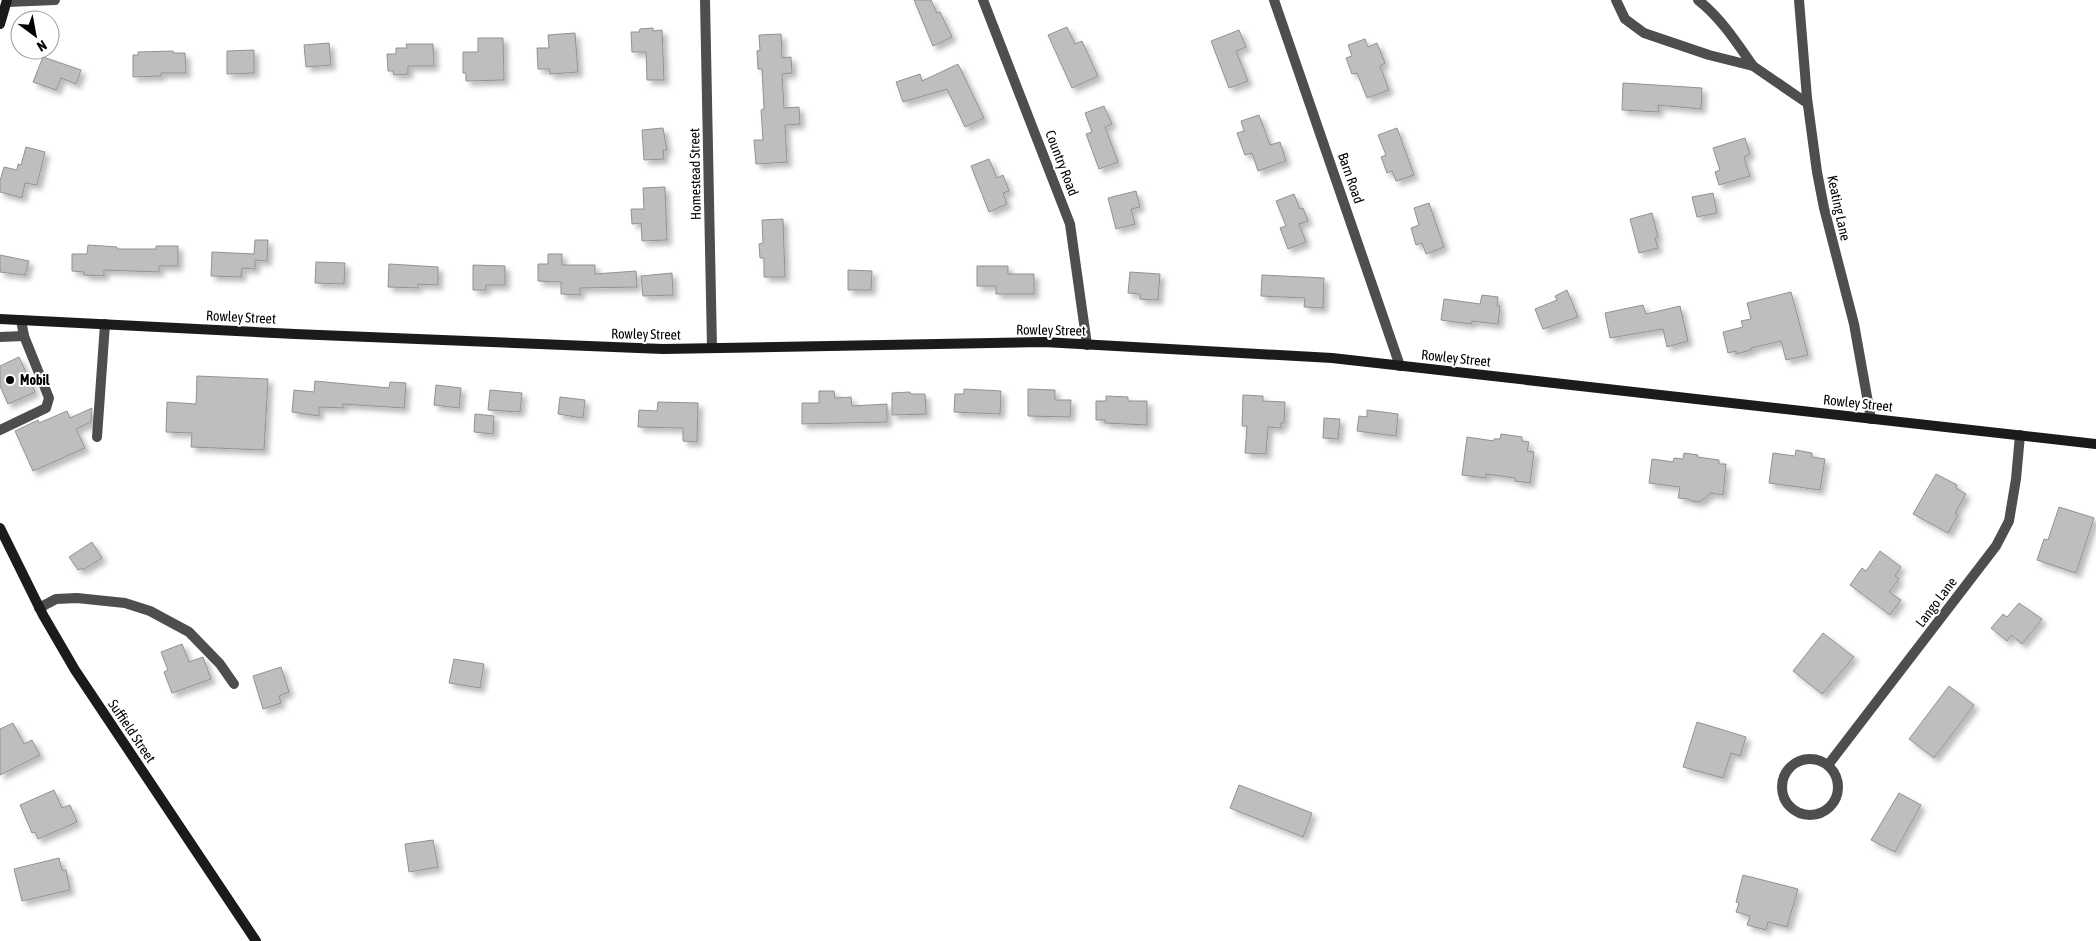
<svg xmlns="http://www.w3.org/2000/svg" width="2096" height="941" viewBox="0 0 2096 941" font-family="'Asap Condensed',sans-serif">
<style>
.building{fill:#bebebe;stroke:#929292;filter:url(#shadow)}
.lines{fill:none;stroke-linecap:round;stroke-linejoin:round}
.lane{stroke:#4e4e4e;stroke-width:10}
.street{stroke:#4e4e4e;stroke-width:10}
.secondary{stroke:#1b1b1b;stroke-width:10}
.poi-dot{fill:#000;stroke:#fff;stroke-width:2}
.labels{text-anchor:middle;stroke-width:4;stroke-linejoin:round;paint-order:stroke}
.street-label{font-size:14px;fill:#000;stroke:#fff}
.poi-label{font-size:14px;font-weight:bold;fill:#000;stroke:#fff;text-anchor:start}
</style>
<defs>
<filter id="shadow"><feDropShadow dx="4.5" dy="4.5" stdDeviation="2.5" flood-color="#0004"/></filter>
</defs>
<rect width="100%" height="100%" fill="#fff"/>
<g class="building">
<polygon points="914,0 931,0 937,13 940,12 952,37 933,46"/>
<polygon points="1067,27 1075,44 1082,41 1098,76 1072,88 1048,35"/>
<polygon points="653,28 653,31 662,30 664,80 647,80 646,52 632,52 631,32 639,32 640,29"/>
<polygon points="1239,30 1246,47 1236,51 1248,81 1229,88 1211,41"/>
<polygon points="575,33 578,72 550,74 549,69 538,69 537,48 549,48 548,35"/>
<polygon points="781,34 782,58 791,57 792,73 782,74 784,108 799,107 800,124 785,125 787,162 756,164 754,140 763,140 761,110 764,109 762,69 758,69 757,51 760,50 759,35"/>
<polygon points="478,38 503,38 504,80 466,81 466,73 463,73 463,52 478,52"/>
<polygon points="1365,39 1368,47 1377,43 1385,63 1380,66 1389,90 1367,98 1357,73 1352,74 1346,58 1352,56 1348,45"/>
<polygon points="329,43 331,65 306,67 304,45"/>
<polygon points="406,44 433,44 434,66 408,66 408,74 394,75 393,71 388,71 387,54 396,54 396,48 407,48"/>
<polygon points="254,50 254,73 227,74 227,51"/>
<polygon points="173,51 173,53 185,53 186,73 161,73 161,76 133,77 133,55 138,55 138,52"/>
<polygon points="43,57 81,70 76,84 61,78 56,90 33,82"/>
<polygon points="958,64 984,118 965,127 947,89 903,102 896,82 920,74 922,81"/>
<polygon points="1623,83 1702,88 1701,109 1658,105 1659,112 1622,110"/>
<polygon points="1104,106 1112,124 1105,127 1118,162 1099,169 1086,134 1092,132 1085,113"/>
<polygon points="1259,115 1270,145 1280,142 1286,161 1258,171 1252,153 1245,155 1237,133 1244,131 1241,121"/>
<polygon points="663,128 667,150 663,150 664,159 644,160 642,130"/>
<polygon points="1397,128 1414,175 1396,181 1392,171 1387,173 1381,157 1386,155 1378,135"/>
<polygon points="1745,138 1750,154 1744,157 1750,176 1719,185 1715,172 1720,170 1713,148"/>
<polygon points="26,147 45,152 37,185 25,183 22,198 0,192 0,181 4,167 17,170 18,164 21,165"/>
<polygon points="989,159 997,178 1003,175 1009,191 1003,193 1007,204 989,212 971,166"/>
<polygon points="665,187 667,240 642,241 641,223 632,224 631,209 644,209 643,188"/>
<polygon points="1136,191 1140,207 1131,209 1135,224 1116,229 1108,198"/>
<polygon points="1713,193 1717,213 1697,217 1692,197"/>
<polygon points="1294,194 1300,209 1303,208 1308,221 1299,224 1306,242 1288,249 1280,228 1286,226 1276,201"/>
<polygon points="1429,203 1444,247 1426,254 1422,243 1416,245 1411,228 1419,225 1414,208"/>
<polygon points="1652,213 1658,237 1655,238 1658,248 1639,253 1630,219"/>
<polygon points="783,219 785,277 764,277 764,258 760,258 759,244 763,243 762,220"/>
<polygon points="255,240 268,240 267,261 255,260 255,269 242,268 241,277 211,276 212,252 254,254"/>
<polygon points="88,245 117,247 117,249 156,249 156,246 178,246 178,266 159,266 159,272 104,270 104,276 84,275 84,272 72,271 72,254 87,254"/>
<polygon points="548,254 562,254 562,265 595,265 595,274 636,271 637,287 580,288 580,295 561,294 561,282 538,281 538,264 548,264"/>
<polygon points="0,255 29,261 25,275 0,272"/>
<polygon points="316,262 345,263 344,284 315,283"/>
<polygon points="389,264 438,267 438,285 418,284 418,288 388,287"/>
<polygon points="473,265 505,266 505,285 486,285 486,290 473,290"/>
<polygon points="977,266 1008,266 1008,274 1034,274 1034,294 996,294 996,286 977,286"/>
<polygon points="848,270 872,271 871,290 848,290"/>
<polygon points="1130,272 1160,274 1158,300 1140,299 1140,294 1128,293"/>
<polygon points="672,273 673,295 643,296 641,276"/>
<polygon points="1262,275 1324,278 1323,308 1304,307 1305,298 1261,296"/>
<polygon points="1567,290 1578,317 1543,329 1535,309 1557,300 1555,296"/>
<polygon points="1791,292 1808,355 1786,360 1781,341 1751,348 1751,350 1736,354 1736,351 1728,353 1723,332 1743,327 1741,321 1751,319 1747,303"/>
<polygon points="1482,295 1498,297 1497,306 1500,306 1498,324 1472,321 1471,324 1441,320 1444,299 1480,304"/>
<polygon points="1643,305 1646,314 1680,306 1688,341 1667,347 1663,329 1610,338 1605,313"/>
<polygon points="19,357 35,392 8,404 0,386 0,366"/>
<polygon points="197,376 268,379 264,450 191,447 192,433 166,432 167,402 196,404"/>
<polygon points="315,381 389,388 390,382 406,383 404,408 343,404 343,408 319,407 319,416 292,412 294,390 314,392"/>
<polygon points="436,385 461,388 459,408 434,405"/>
<polygon points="964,389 1001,391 1000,414 954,412 955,394 964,394"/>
<polygon points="1028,389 1055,390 1055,400 1071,400 1070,417 1028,416"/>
<polygon points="490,390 522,393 520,412 488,410"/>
<polygon points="819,391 834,391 835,398 851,397 852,406 887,404 887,422 802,424 802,403 819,403"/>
<polygon points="910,392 911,394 925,394 926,414 892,415 892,393"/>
<polygon points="1243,395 1263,396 1263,401 1285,402 1284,423 1281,423 1281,428 1268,427 1266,454 1245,453 1247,426 1242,426"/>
<polygon points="1106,396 1128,397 1128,401 1147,401 1147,425 1105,423 1105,420 1096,420 1096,401 1106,401"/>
<polygon points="560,397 585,400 583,418 558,414"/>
<polygon points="658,402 698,403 697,442 683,441 683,428 638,427 639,410 657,411"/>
<polygon points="92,408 91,422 76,429 85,448 33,471 15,431 38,420 39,423 67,411 70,418"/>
<polygon points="1367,410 1398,414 1396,436 1357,431 1359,416 1367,417"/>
<polygon points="475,414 494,416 493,434 474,432"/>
<polygon points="1324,418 1340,419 1338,439 1323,438"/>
<polygon points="1501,434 1522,437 1522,441 1529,442 1527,451 1534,452 1530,483 1515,481 1515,478 1486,474 1486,478 1462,475 1467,437 1494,441 1494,439 1500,439"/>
<polygon points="1796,450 1812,453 1812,457 1825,459 1820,490 1769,483 1773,453 1795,456"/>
<polygon points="1684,453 1698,455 1697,457 1719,460 1719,464 1726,464 1723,495 1711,493 1700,502 1691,501 1688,499 1678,498 1680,487 1649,483 1652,459 1673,462 1674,458 1683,459"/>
<polygon points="1936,474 1957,485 1956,488 1966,494 1955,513 1958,515 1948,533 1913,514"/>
<polygon points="2059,507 2094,518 2076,573 2037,560 2044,539 2048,540"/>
<polygon points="92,542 102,558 83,570 82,568 78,570 69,557"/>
<polygon points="1880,551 1901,567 1895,576 1899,579 1889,592 1901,600 1890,615 1850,585 1862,568 1866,571"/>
<polygon points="2019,603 2042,619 2022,644 2011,635 2007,641 1991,628 2003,614 2007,617"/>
<polygon points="1823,633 1854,657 1822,694 1793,671"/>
<polygon points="182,644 189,662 203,657 211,679 172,693 164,672 168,670 161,652"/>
<polygon points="454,659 484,664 480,688 449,683"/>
<polygon points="281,667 289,692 279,696 281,703 263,709 253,676"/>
<polygon points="1949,686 1974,705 1934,758 1909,739"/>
<polygon points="1697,722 1746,737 1740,756 1731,753 1723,778 1683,767"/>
<polygon points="13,723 24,744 32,740 40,755 0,775 0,729"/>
<polygon points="1239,785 1312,813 1303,837 1230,808"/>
<polygon points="54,790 62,808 70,805 77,822 38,839 35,832 32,833 20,805"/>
<polygon points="1899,793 1921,805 1895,852 1871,840"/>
<polygon points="433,840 438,867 409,872 405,844"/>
<polygon points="59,858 62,870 66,870 70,890 22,901 14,869"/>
<polygon points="1743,875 1798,889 1787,927 1768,922 1766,930 1747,925 1750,916 1736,912 1739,903 1736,902"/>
</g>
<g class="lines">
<g class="lane">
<polyline points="1616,0 1625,19 1644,33 1709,55 1753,66 1807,103"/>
<path d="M1698 0C1721 18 1737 43 1753 66"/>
<polyline points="0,337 24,336"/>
<polyline points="0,430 46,408 49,398 24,336 21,320"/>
<polyline points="97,437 105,324"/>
<polyline points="39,608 56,599 77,598 125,603 150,611 189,632 220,664 234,684"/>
</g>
<g class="street">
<polyline points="705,0 712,348"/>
<polyline points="983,0 1070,224 1087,345"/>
<polyline points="1274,0 1400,366"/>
<polyline points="1799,0 1807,98 1817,172 1824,208 1854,324 1871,419"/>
<polyline points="7,2 55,0"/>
<circle cx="1810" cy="787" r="28"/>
<polyline points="1828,765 1996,546 2009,521 2016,479 2020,435"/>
</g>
<g class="secondary">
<polyline points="0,24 7,0"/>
<polyline points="0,319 295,334 663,349 1044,342 1332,358 2096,444"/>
<polyline points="0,528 43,615 75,670 256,941"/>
</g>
</g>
<circle class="poi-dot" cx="10" cy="380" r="5"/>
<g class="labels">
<g class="street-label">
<text transform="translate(1062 163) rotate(69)" y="5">Country Road</text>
<text transform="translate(695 174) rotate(-91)" y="5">Homestead Street</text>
<text transform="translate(1351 178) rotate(71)" y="5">Barn Road</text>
<text transform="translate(1839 208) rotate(78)" y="5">Keating Lane</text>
<text transform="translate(241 317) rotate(3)" y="5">Rowley Street</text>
<text transform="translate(1051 330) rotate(1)" y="5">Rowley Street</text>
<text transform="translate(646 334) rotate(1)" y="5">Rowley Street</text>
<text transform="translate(1456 358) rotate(6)" y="5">Rowley Street</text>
<text transform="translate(1858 403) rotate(6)" y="5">Rowley Street</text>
<text transform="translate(1936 602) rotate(-53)" y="5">Lango Lane</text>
<text transform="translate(132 731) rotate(56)" y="5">Suffield Street</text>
</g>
<g class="poi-label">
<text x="20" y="385">Mobil</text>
</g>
</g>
<g transform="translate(35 35) rotate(148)"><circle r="24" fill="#ffffff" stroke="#999999"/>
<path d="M0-4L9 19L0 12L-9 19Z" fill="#000000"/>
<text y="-8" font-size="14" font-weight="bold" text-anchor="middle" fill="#000000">N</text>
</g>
</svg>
